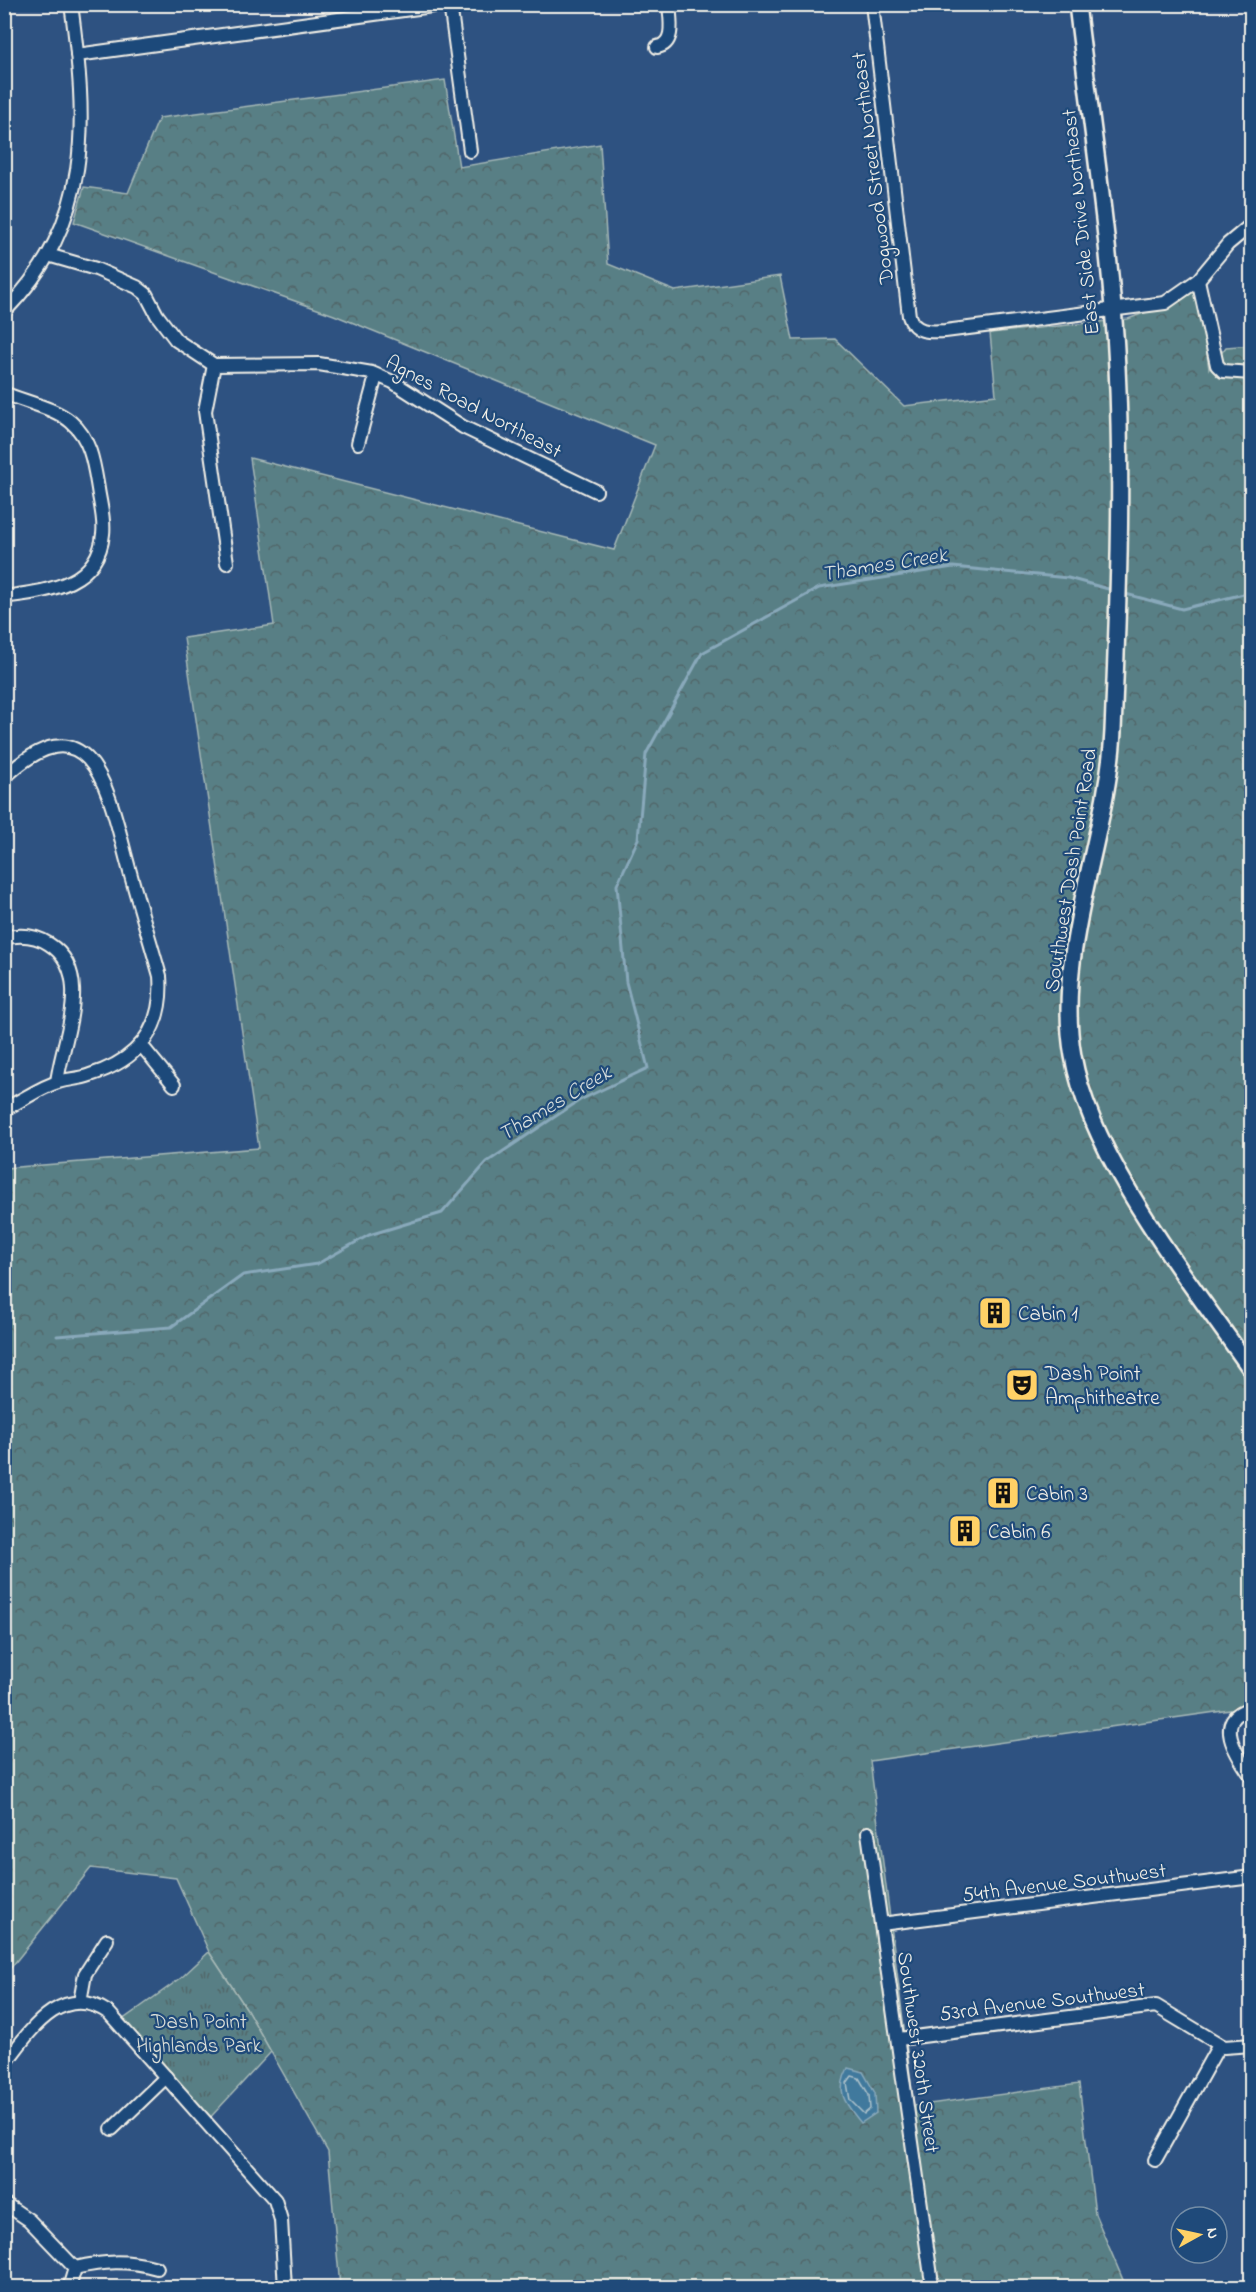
<svg xmlns="http://www.w3.org/2000/svg" width="1256" height="2292" viewBox="0 0 1256 2292" font-family="'Indie Flower',sans-serif">
<style>
.forest{fill:url(#forest-crowns);stroke:#a6b8b6;stroke-width:1.5}
.park{fill:url(#park-tufts);stroke:#a6b8b6;stroke-width:1.5}
.water{fill:#41799d;stroke:#89a9bb;stroke-width:1.5}
.lines{fill:none;stroke-linecap:round;stroke-linejoin:round}
.shore{stroke:#acc1ca;stroke-width:1.5}
.stream{stroke:#89a9bb;stroke-width:3}
.minor-casing{stroke:#f4f1e8;stroke-width:16}
.major-casing{stroke:#f4f1e8;stroke-width:20}
.minor{stroke:#1f4a7a;stroke-width:12}
.major{stroke:#1f4a7a;stroke-width:15}
.labels{text-anchor:middle;stroke-width:4.5;stroke-linejoin:round;paint-order:stroke}
.street-label{font-size:21px;fill:#f4f1e8;stroke:#1f4a7a}
.poi-label{font-size:21px;fill:#f4f1e8;stroke:#1f4a7a;text-anchor:start}
.park-label{font-size:21px;fill:#dde0d9;stroke:#1f4a7a}
.water-label{font-size:22px;font-style:italic;fill:#d9dfdd;stroke:#1f4a7a}
</style>
<defs>
<pattern id="forest-crowns" width="20" height="18" patternUnits="userSpaceOnUse" patternTransform="scale(1.5)"><rect width="20" height="18" fill="#587f85"/><path d="M2 6a3 3 0 1 1 6 0M12 15a3 3 0 1 1 6 0" fill="none" stroke="#516669"/></pattern>
<pattern id="park-tufts" width="24" height="20" patternUnits="userSpaceOnUse" patternTransform="scale(1.5)"><rect width="24" height="20" fill="#587f85"/><path d="M3 7l-1-3M5 7V3M7 7l1-3M15 17l-1-3M17 17v-4M19 17l1-3" fill="none" stroke="#516669"/></pattern>
</defs>
<rect width="100%" height="100%" fill="#2e5281"/>
<filter id="ink" filterUnits="userSpaceOnUse"><feTurbulence type="fractalNoise" baseFrequency=".0167" numOctaves="2"/><feDisplacementMap in="SourceGraphic" scale="12" xChannelSelector="R" yChannelSelector="G"/><feConvolveMatrix kernelMatrix="1 2 1 2 8 2 1 2 1" color-interpolation-filters="sRGB"/></filter>
<g filter="url(#ink)">
<polygon class="forest" points="445,80 459,167 600,144 608,264 675,291 780,276 793,340 835,339 904,406 996,395 990,333 1128,319 1170,303 1197,284 1209,369 1226,347 1252,345 1251,1707 870,1761 914,2106 1079,2084 1095,2214 1126,2287 340,2287 328,2152 246,2008 209,1952 176,1878 91,1868 5,1975 5,1168 259,1148 184,638 274,625 250,458 614,550 655,445 334,315 74,222 84,187 128,193 159,118"/>
<polygon class="park" points="209,1952 246,2008 271,2052 206,2122 118,2023 181,1978"/>
<path class="water" d="M848 2068 863 2072 875 2093 876 2113 861 2123C845 2103 835 2093 848 2068Z"/>
<g class="lines">
<polygon class="shore" points="852,2076 859,2078 869,2095 870,2109 864,2114 850,2100 847,2083"/>
<g class="stream">
<polyline points="1122,593 1182,609 1252,592"/>
<polyline points="57,1336 171,1327 243,1275 317,1264 369,1235 442,1213 487,1162 580,1100 648,1068 626,982 617,885 638,839 646,754 702,653 819,588 953,567 1068,578 1112,590"/>
</g>
<defs>
<g id="minor">
<polyline points="450,4 470,151"/>
<path d="M872 4 909 316C914 333 930 332 945 331L1165 303 1198 280 1228 244 1252 224"/>
<path d="M657 47C676 44 670 19 669 4"/>
<polyline points="77,55 447,4"/>
<polyline points="48,255 96,269 137,287 146,294 157,315 176,340 214,365 319,364 372,373 393,382 463,427 596,491"/>
<polyline points="1198,280 1217,365 1223,371 1252,373"/>
<path d="M4 312C94 221 87 122 71 4"/>
<polyline points="214,365 205,411 227,563"/>
<path d="M4 393C25 402 55 408 71 422 91 439 94 465 98 489 100 503 105 520 103 534 98 587 45 591 4 597"/>
<polyline points="358,443 376,376"/>
<path d="M4 778C91 695 109 793 127 861 137 899 149 937 160 976 164 1028 139 1060 90 1075 80 1079 68 1079 58 1082 40 1087 22 1101 4 1109"/>
<path d="M4 938C20 934 35 935 49 944 95 973 62 1040 57 1082"/>
<polyline points="142,1046 174,1085"/>
<path d="M1252 1708C1210 1718 1238 1757 1252 1777"/>
<polyline points="868,1833 931,2276"/>
<polyline points="881,1924 1252,1877"/>
<polyline points="80,2002 85,1974 107,1940"/>
<polyline points="899,2039 1156,2006 1224,2047 1252,2045"/>
<path d="M4 2065C29 2032 62 1980 109 2013L275 2200 281 2220 285 2288"/>
<polyline points="112,2129 166,2077"/>
<polyline points="1155,2160 1219,2045"/>
<polyline points="4,2203 29,2220 75,2268 69,2288"/>
<path d="M75 2268C104 2261 127 2260 157 2268"/>
</g>
<path id="major" d="M1077 4C1091 125 1111 246 1117 367 1123 488 1118 610 1113 731 1108 836 1054 952 1073 1056 1091 1160 1192 1284 1252 1371"/>
</defs>
<use href="#minor" class="minor-casing"/>
<use href="#major" class="major-casing"/>
<use href="#minor" class="minor"/>
<use href="#major" class="major"/>
</g>
</g>
<defs>
<symbol id="building-square" viewBox="-11 -11 22 22"><rect x="-9" y="-9" width="18" height="18" rx="4" fill="#ffd166" stroke="#1f4a7a"/><path d="M-4-6H4V6H1V3H-1V6H-4ZM-2.5-4.3h1.7v1.8h-1.7ZM.8-4.3h1.7v1.8H.8ZM-2.5-1h1.7V.8h-1.7ZM.8-1h1.7V.8H.8Z" fill="#111"/></symbol>
<symbol id="theatre-square" viewBox="-11 -11 22 22"><rect x="-9" y="-9" width="18" height="18" rx="4" fill="#ffd166" stroke="#1f4a7a"/><path d="M-5-5.5Q0-4 5-5.5V0Q5 5 0 6Q-5 5-5 0ZM-3.3-2.5H-1v1.5H-3.3ZM1-2.5H3.3v1.5H1ZM-2.8 1Q0 5.5 2.8 1Z" fill="#111"/></symbol>
</defs>
<g fill-rule="evenodd">
<use href="#building-square" x="976" y="1294" width="38" height="38"/>
<use href="#theatre-square" x="1003" y="1366" width="38" height="38"/>
<use href="#building-square" x="984" y="1474" width="38" height="38"/>
<use href="#building-square" x="946" y="1512" width="38" height="38"/>
</g>
<g class="labels">
<g class="street-label">
<text transform="translate(872 168) rotate(-97)" y="7">Dogwood Street Northeast</text>
<text transform="translate(1080 222) rotate(-96)" y="7">East Side Drive Northeast</text>
<text transform="translate(474 406) rotate(28)" y="7">Agnes Road Northeast</text>
<text transform="translate(1070 870) rotate(-81)" y="7">Southwest Dash Point Road</text>
<text transform="translate(1064 1882) rotate(-7)" y="7">54th Avenue Southwest</text>
<text transform="translate(1042 2001) rotate(-7)" y="7">53rd Avenue Southwest</text>
<text transform="translate(919 2052) rotate(82)" y="7">Southwest 320th Street</text>
</g>
<g class="poi-label">
<text x="1018" y="1320">Cabin 1</text>
<text x="1045" y="1380">Dash Point<tspan x="1045" dy="24">Amphitheatre</tspan></text>
<text x="1026" y="1500">Cabin 3</text>
<text x="988" y="1538">Cabin 6</text>
</g>
<g class="park-label">
<text x="199" y="2028">Dash Point<tspan x="199" dy="24">Highlands Park</tspan></text>
</g>
<g class="water-label">
<text transform="translate(884 563) rotate(-9)" y="8">Thames Creek</text>
<text transform="translate(554 1102) rotate(-31)" y="8">Thames Creek</text>
</g>
</g>
<rect width="1256" height="2292" fill="none" stroke="#1f4a7a" stroke-width="24"/>
<rect x="12" y="12" width="1232" height="2268" fill="none" stroke="#f4f1e8" stroke-width="2" filter="url(#ink)"/>
<g transform="translate(1199 2235) rotate(82)"><circle r="28" fill="#1f4a7a" stroke="#748da6" stroke-width="1.5"/>
<path d="M0-4.5L10 22L0 15L-10 22Z" fill="#ffd166"/>
<text y="-9" font-size="16" font-weight="bold" text-anchor="middle" fill="#f4f1e8">N</text>
</g>
</svg>
